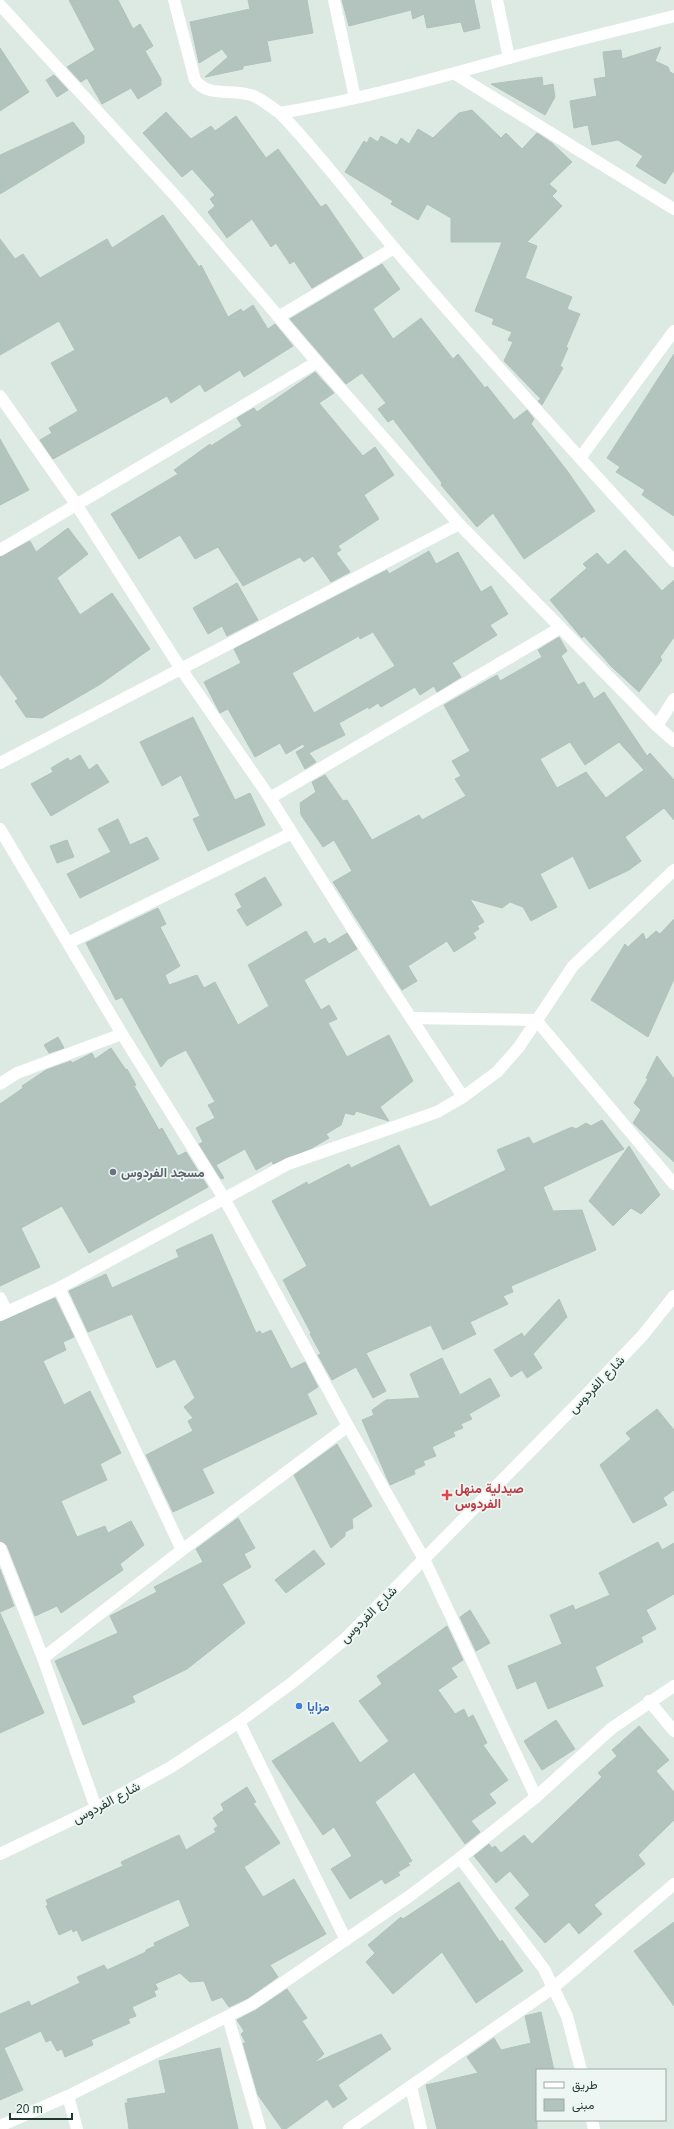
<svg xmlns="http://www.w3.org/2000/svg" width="674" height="2129" viewBox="0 0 674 2129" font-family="Arial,Vazirmatn,sans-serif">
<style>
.building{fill:#b2c4bd;stroke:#b0c3bb;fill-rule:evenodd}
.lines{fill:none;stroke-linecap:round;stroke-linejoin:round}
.minor{stroke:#fff;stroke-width:12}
.worship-dot{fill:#6b7280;stroke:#edf6f2;stroke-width:1.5}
.health-dot{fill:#e0444e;stroke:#edf6f2;stroke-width:1.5}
.shop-dot{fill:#3f7fe0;stroke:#edf6f2;stroke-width:1.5}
.labels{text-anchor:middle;stroke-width:3.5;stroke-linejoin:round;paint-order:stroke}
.worship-label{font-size:13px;font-weight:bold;fill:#5b616d;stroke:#edf6f2;text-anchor:start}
.street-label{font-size:13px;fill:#1e3932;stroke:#edf6f2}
.health-label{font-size:13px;font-weight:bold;fill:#be3a42;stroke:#edf6f2;text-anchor:start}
.shop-label{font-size:13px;font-weight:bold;fill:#366cbe;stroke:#edf6f2;text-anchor:start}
</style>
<rect width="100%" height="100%" fill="#ddeae4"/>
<g class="building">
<polygon points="69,0 118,0 133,29 140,24 153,46 145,51 161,79 161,85 138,99 131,88 102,104 87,78 81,82 67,67 95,50"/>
<polygon points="248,0 307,0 313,33 267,41 271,61 243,66 243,69 205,77 228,57 222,49 199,63 190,22 250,9"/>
<polygon points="342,0 474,0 480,28 464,32 461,22 427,28 424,14 413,19 411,10 349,26"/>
<polygon points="661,47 655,61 668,67 670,72 674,74 674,170 665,184 636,166 643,156 618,140 592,145 588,125 574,128 570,101 597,96 594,79 606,77 603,52 621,50 622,59"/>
<polygon points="0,48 29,92 0,111"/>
<polygon points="54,75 68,90 57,97 46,80"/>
<polygon points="542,77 543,86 553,84 555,97 545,115 491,84"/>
<polygon points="472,110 501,138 506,133 522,149 537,133 552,143 572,162 549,184 557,191 552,196 562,206 527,242 537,246 525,278 572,297 567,309 580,314 566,347 568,348 560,366 563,368 542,405 538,401 541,399 504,361 513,342 508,340 512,332 492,324 494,319 475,311 502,242 451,242 451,218 427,204 418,220 391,204 393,201 345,172 364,141 367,143 370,137 378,142 381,136 397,145 401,138 409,144 418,129 433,138 459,113"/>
<polygon points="166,112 191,139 211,126 215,131 236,116 266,158 278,149 321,207 326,204 363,258 312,288 294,261 290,264 276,243 271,247 252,219 227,238 208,212 215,206 210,199 215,195 192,169 182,177 143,133"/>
<polygon points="73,122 84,136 84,143 0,194 0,155"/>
<polygon points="163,215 199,267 201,265 228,317 241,309 243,312 253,305 268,329 275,324 293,346 244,377 240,370 205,392 200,384 171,403 167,396 53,459 40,440 52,433 49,428 78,411 51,363 75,350 59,321 0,355 0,239 15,259 23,254 40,278 107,239 112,248"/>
<polygon points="382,264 400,289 373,309 393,339 421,318 453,359 458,354 485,388 487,386 514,420 527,410 534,419 531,424 568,472 595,511 524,559 493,513 477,527 441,485 442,483 393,419 388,422 378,409 386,403 362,373 346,384 290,319"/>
<polygon points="674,354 674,516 642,495 645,490 616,472 620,467 607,458"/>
<polygon points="315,372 334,393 319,403 363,456 375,447 394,475 364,495 379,519 338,546 341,550 336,553 350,572 331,582 313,556 304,562 300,557 243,586 218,547 195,559 180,535 139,559 111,514 178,474 174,470 210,444 211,446 242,426 237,418 254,408 257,412"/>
<polygon points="0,439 29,490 0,505"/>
<polygon points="68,528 88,554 57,578 80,615 112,593 150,649 99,685 42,718 26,717 15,701 18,699 0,674 0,557 30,541 36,552"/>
<polygon points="625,550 662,591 674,580 674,637 660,657 662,660 639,692 612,667 584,636 582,638 550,600 587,568 583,564 597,553 608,565"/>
<path d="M429 551 436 564 458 552 481 592 491 586 508 614 490 625 497 635 452 663 461 677 437 692 434 686 420 695 415 687 381 707 378 703 369 709 368 707 339 723 345 735 309 753 316 762 305 769 296 752 305 747 303 744 286 754 280 743 255 757 228 709 220 713 204 682 241 663 234 649 387 570 389 574ZM373 632 395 666 314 713 292 673 359 636 360 639Z"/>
<polygon points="237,583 258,620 227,636 222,626 208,634 193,608"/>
<path d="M559 637 567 651 561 656 578 685 584 682 594 699 604 692 647 756 650 753 674 780V820L664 808 625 837 641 861 629 870 589 889 573 856 540 874 557 907 531 921 523 907 510 902 502 908 470 899 484 922 477 926 479 929 473 933 476 938 454 952 447 941 408 966 417 981 402 990 333 882 352 871 334 840 323 847 301 815 300 803 316 792 312 782 325 775 343 801 347 800 372 840 419 815 422 820 466 796 455 779 461 776 452 761 470 751 444 705 497 675 500 681 542 657 538 650ZM570 742 585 765 619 742 644 770 606 798 586 772 557 788 540 759Z"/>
<polygon points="193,717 235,800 250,793 265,825 208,851 193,819 200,816 181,775 162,786 140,742"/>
<polygon points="80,755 89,770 97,764 109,782 51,816 31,784 53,772 51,768 68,758 70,761"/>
<polygon points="118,819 130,845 147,837 159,859 80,898 67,874 111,852 98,829"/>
<polygon points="67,840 74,857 57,863 50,846"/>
<polygon points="265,877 282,905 247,926 237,910 242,907 235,894"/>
<polygon points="158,908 166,924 160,927 180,966 165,975 169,985 197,975 204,988 215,982 238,1025 269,1006 248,965 306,931 314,944 325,938 329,944 347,933 357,949 304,980 321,1010 329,1005 337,1019 328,1023 347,1057 389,1035 413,1081 380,1107 389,1121 356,1111 354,1115 345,1113 341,1125 326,1134 329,1138 312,1148 273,1164 272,1161 256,1170 245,1149 216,1165 224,1178 221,1179 199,1144 203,1142 196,1128 215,1118 208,1105 215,1102 186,1050 168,1059 161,1067 122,997 116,1000 86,943"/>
<polygon points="674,919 674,979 648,1037 591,1000 625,944 628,947 643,933 646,940 656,931 660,934"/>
<polygon points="58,1037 64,1048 49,1053 44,1045"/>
<polygon points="111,1048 126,1070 127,1069 136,1085 134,1086 159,1130 162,1128 178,1156 186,1152 208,1187 89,1253 62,1206 21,1228 40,1267 0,1286 0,1104 23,1088 22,1086 46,1070 71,1061 72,1063 92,1053 95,1059"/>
<polygon points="657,1056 674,1079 674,1162 633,1123 641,1110 634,1103 648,1079 646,1078"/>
<polygon points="602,1120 624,1149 543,1187 553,1211 582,1210 596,1250 511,1286 513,1292 503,1296 508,1304 470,1322 476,1334 443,1350 431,1325 366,1353 386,1391 373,1398 356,1367 332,1380 318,1355 321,1354 310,1334 311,1333 283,1280 307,1266 272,1201 307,1182 308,1185 349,1164 351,1168 399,1145 430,1207 506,1170 497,1150 529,1137 533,1144 572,1127 576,1129 586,1123 591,1126"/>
<polygon points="629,1146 660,1195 641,1214 631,1208 613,1226 589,1201"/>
<polygon points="212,1234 256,1333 260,1331 262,1334 271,1330 291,1369 305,1362 318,1387 307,1394 317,1414 202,1469 214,1493 173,1512 146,1455 193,1431 188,1421 193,1418 184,1407 195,1398 175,1359 157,1368 132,1314 88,1332 69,1291 106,1274 112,1288 179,1257 176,1250"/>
<polygon points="55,1298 74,1337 63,1342 66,1350 43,1361 64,1405 90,1391 121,1453 100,1464 107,1480 61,1501 77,1537 105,1526 108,1533 131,1521 144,1545 120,1564 123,1570 61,1613 57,1606 35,1616 7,1545 0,1541 0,1322"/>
<polygon points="559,1299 567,1317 533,1354 542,1368 527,1378 522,1370 511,1377 494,1350 522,1333 524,1337"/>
<polygon points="442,1358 460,1395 490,1378 500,1396 469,1414 472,1419 461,1424 463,1428 453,1432 455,1436 432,1447 436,1456 423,1461 425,1465 414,1470 415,1474 390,1485 362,1420 374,1415 372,1410 386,1400 420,1398 410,1374"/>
<polygon points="657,1409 674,1430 674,1490 663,1498 667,1505 633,1523 600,1465 631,1439 626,1433"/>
<polygon points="337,1444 372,1506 352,1519 353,1528 345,1532 345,1536 331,1548 294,1475"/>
<polygon points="238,1518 255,1548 244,1554 251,1567 222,1584 245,1623 187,1669 132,1696 135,1702 83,1725 55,1661 118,1633 110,1616 157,1592 154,1587 203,1562 196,1549"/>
<polygon points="658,1542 662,1550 674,1543 674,1594 646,1610 656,1629 641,1637 643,1642 595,1667 603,1686 548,1709 536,1681 517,1689 508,1666 562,1644 550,1615 573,1605 575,1610 610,1595 599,1573"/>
<polygon points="314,1550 325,1564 286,1593 275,1580"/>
<polygon points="0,1569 14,1606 0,1612"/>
<polygon points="470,1610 490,1643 476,1651 460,1617"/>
<polygon points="0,1613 44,1713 0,1733"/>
<polygon points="447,1626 463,1660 451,1668 457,1677 438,1690 455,1714 464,1709 468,1718 473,1715 487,1743 483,1745 508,1780 489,1794 496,1803 471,1821 480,1832 465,1844 414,1772 375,1802 412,1861 408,1863 410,1865 398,1872 400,1875 385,1884 382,1879 350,1899 331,1869 352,1856 334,1827 323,1835 272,1761 333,1722 360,1763 389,1741 359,1701 382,1684 377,1676"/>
<polygon points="556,1720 575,1749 542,1770 524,1741"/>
<polygon points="639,1726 669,1760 656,1771 674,1792 674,1820 638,1855 645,1864 594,1905 602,1914 579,1934 569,1922 545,1943 515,1908 530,1895 510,1871 496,1883 474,1856 489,1844 492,1848 495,1846 501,1853 524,1835 532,1844 602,1777 598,1773 617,1756 612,1750"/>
<polygon points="247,1787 256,1802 253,1803 280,1843 244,1867 263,1897 294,1879 326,1934 270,1965 278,1977 248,1998 229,2007 222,1997 212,2001 204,1981 190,1982 180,1973 155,1984 158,1989 154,1991 156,1996 132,2007 136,2016 128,2019 130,2023 91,2040 93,2045 65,2057 62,2049 57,2051 51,2040 46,2042 41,2031 4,2048 23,2090 0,2100 0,2014 29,2001 31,2006 80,1983 77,1977 104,1965 107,1970 146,1952 146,1950 155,1946 154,1943 190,1926 179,1899 82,1941 77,1930 73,1932 72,1929 59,1935 46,1906 48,1905 46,1900 123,1866 121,1862 179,1835 186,1850 216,1832 214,1829 218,1826 213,1818 224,1810 221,1804"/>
<polygon points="459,1882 500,1942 502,1940 523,1971 476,2003 442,1952 393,1994 366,1962 375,1953 368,1945 401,1917 403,1919"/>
<polygon points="674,1922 674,2006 634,1951"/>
<polygon points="287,1989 307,2018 302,2021 324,2054 314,2063 381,2034 391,2049 338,2085 347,2099 333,2108 327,2099 286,2129 282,2129 258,2095 243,2043 246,2043 241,2034 244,2031 237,2020 256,2010"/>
<polygon points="541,2012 554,2070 537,2070 537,2129 437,2129 426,2085 478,2073 467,2057 494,2038 501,2050 531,2043 525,2016"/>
<polygon points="220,2048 238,2129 129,2129 125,2103 128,2103 127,2099 166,2093 159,2061"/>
</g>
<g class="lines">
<g class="minor">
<path d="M174 0 195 80C207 98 235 88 254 96 263 100 272 108 280 113 358 100 434 79 509 58 564 43 619 30 674 16"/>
<polyline points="334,0 355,98"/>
<polyline points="497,0 509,58"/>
<polyline points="0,5 179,200 317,362 459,524 657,726 674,741"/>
<polyline points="455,74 674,209"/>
<path d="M280 113C326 161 364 214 407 263 494 364 584 463 674 561"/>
<polyline points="280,316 394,248"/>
<polyline points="0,396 76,504 181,669 270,798 359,939 463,1097"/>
<polyline points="580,458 674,331"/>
<polyline points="0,550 317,362"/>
<polyline points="657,726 674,699"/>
<polyline points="0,763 459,524"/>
<polyline points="270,798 560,628"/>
<polyline points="0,829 122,1034 224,1198 348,1426 424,1559 536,1797"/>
<polyline points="68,943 292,833"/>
<polyline points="411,1018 536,1020 674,1184"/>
<polyline points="0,1084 17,1073 122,1034"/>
<polyline points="59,1288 182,1550"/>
<polyline points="0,1298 7,1312"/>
<polyline points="0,1315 59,1288 288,1164 437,1112 463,1097 497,1072 519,1047 573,966 674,870"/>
<polyline points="0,1548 43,1658 96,1808"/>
<polyline points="43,1658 182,1550 348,1426"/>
<polyline points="649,1701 674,1731"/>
<polyline points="239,1722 346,1940"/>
<polyline points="0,1854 96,1808 171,1767 239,1722 293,1682 344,1640 584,1397 643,1335 674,1296"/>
<polyline points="460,1858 544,1969 567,2016 581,2070"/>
<polyline points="228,2017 260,2129"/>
<polyline points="411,2087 421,2129"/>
<polyline points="68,2096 77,2129"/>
<polyline points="592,2120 594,2129"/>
<polyline points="0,2126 68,2096 252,2004 411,1895 460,1858 536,1797 612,1728 674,1686"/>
<polyline points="349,2129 554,1987 674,1884"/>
</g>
</g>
<circle class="worship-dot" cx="113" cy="1172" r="4"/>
<path class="health-dot" d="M445 1489h4v4h4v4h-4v4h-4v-4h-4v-4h4z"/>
<circle class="shop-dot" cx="299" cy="1706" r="4"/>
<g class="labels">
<g class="worship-label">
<text x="121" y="1177">مسجد الفردوس</text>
</g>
<g class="street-label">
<text transform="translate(596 1384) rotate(-46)" y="5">شارع الفردوس</text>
<text transform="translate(368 1614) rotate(-45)" y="5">شارع الفردوس</text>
<text transform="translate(106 1802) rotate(-28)" y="5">شارع الفردوس</text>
</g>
<g class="health-label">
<text x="455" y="1493">صيدلية منهل<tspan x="455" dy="15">الفردوس</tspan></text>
</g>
<g class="shop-label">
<text x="307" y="1711">مزايا</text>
</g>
</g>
<rect x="536" y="2069" width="130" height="52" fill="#edf6f2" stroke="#9aaaa5"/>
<rect x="544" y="2082" width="20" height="6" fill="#ffffff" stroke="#9aaaa5"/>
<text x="572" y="2089" font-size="12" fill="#1e3932">طريق</text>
<rect x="544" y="2099" width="20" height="12" fill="#b2c4bd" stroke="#9aaaa5"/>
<text x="572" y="2109" font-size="12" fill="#1e3932">مبنى</text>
<path d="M10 2113v6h62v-6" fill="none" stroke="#1e3932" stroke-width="2"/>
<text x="16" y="2113" font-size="12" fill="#1e3932" stroke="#edf6f2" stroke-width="3" paint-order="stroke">20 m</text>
</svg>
